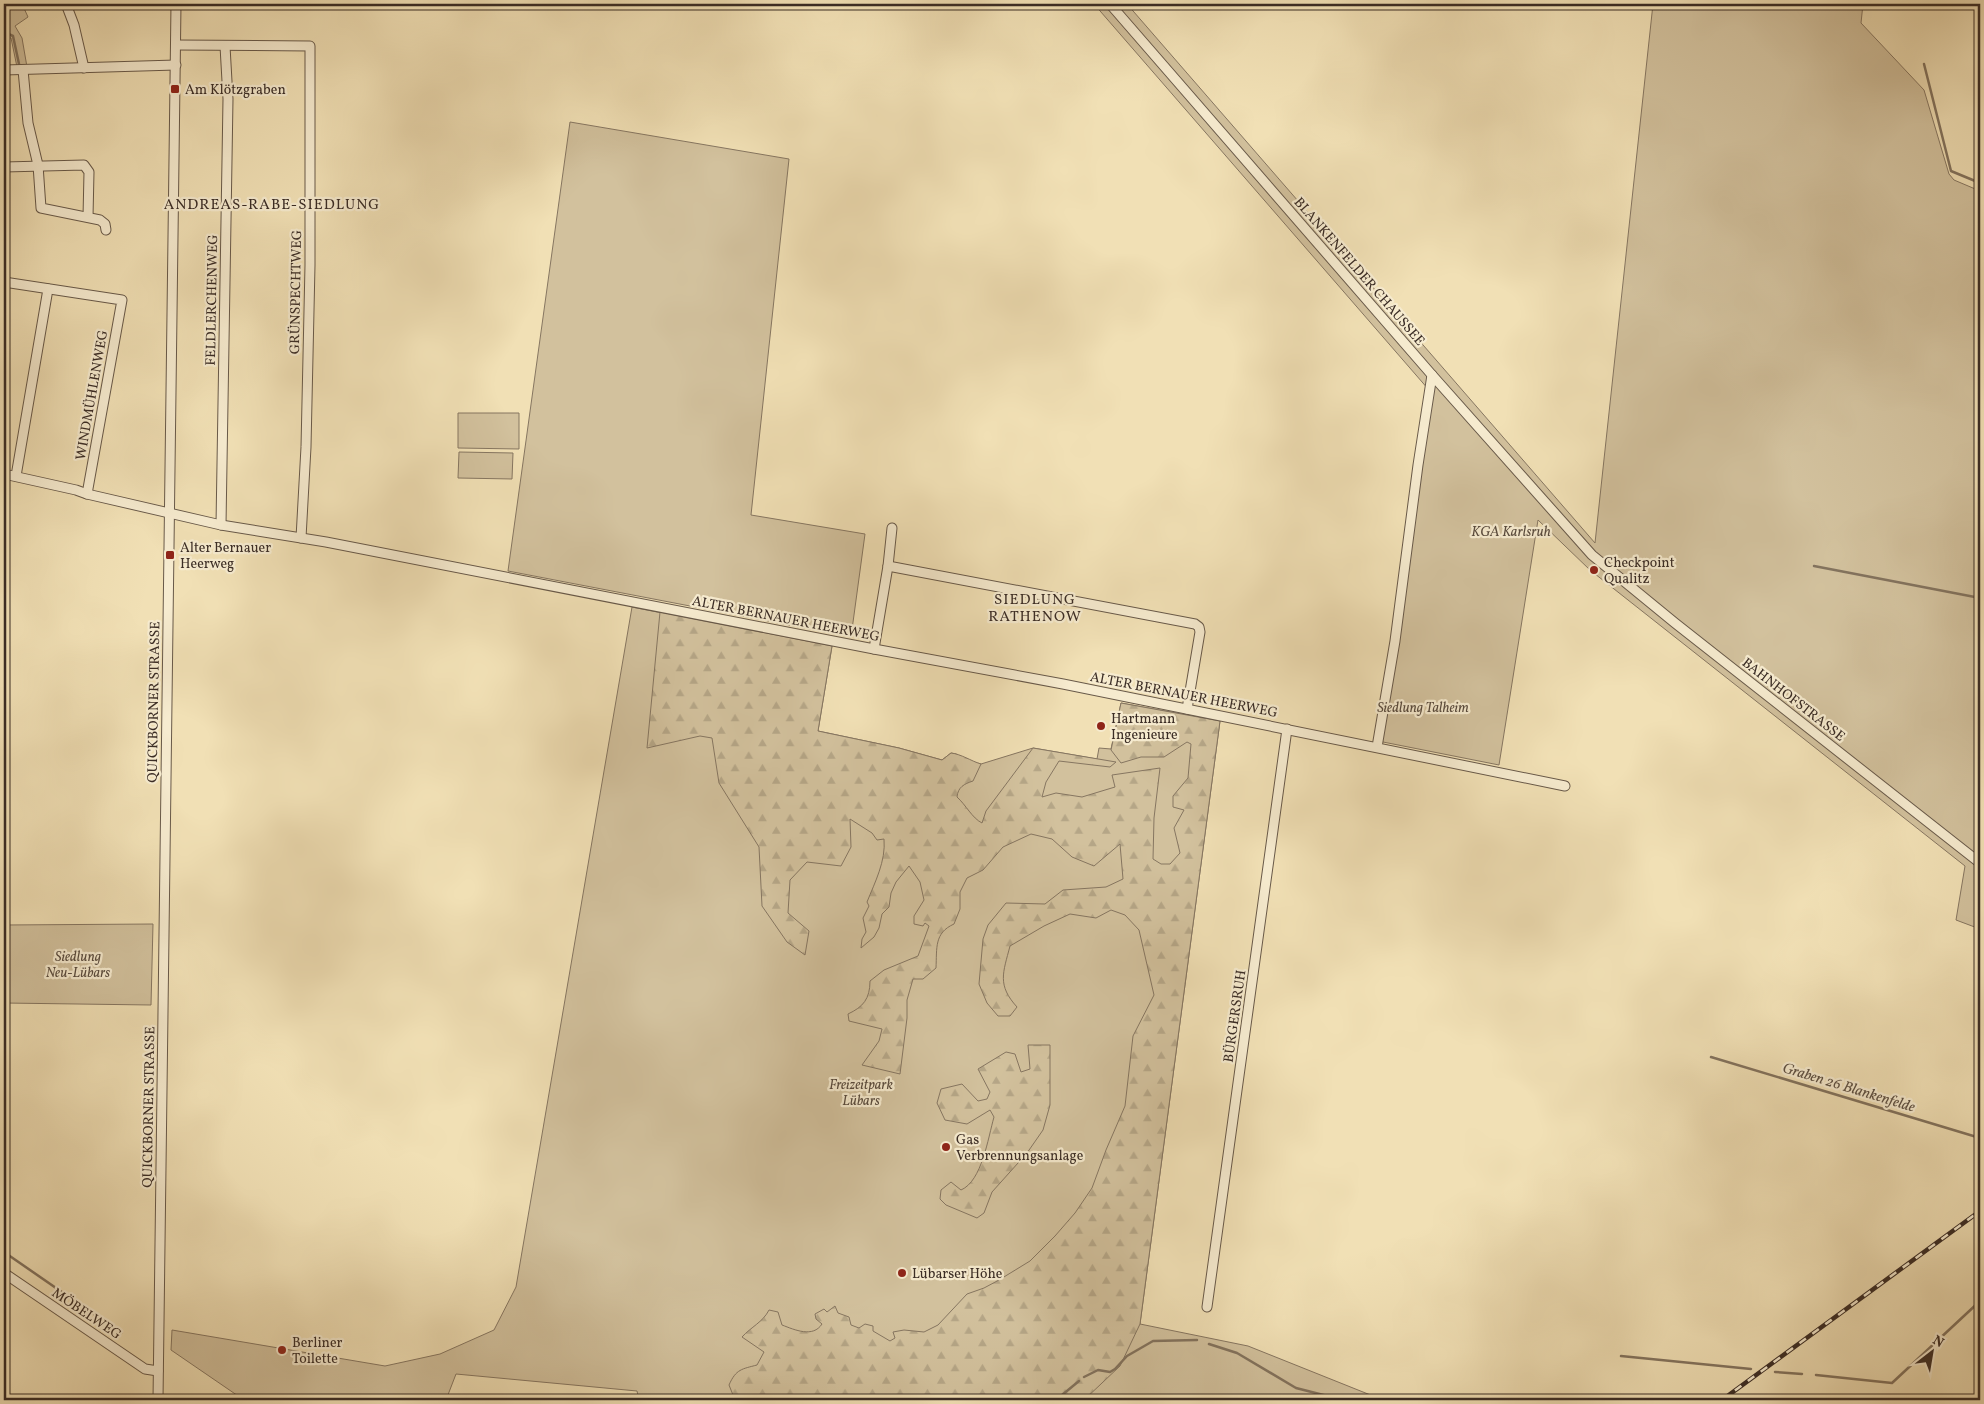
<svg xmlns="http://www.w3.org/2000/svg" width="1984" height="1404" viewBox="0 0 1984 1404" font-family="Vollkorn,serif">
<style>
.green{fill:#d2c19d;stroke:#867661}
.forest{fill:url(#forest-firs);stroke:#867661}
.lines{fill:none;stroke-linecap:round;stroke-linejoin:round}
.stream{stroke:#83735e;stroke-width:2.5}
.minor-casing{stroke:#685949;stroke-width:11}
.minor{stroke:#f6ebcf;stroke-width:9}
.rail-casing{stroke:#3a2c25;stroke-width:4.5}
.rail{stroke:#f6ebcf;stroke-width:2.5;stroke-dasharray:8;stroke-linecap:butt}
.poi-dot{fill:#8f2418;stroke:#f6ebcf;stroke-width:2}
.labels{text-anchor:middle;stroke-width:4.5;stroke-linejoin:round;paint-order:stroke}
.poi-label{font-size:14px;fill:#3a2c25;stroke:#f6ebcf;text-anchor:start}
.street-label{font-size:14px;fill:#3a2c25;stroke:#f6ebcf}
.park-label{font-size:14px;font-style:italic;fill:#584a3d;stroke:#f6ebcf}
.neighbourhood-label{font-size:15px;letter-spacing:1px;fill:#3a2c25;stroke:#f6ebcf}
.water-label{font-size:15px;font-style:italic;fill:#5e5042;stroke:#f6ebcf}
</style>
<defs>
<pattern id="forest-firs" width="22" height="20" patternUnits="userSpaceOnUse" patternTransform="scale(1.25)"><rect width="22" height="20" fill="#d2c19d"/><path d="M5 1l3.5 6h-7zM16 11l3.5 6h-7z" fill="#b5a687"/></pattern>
</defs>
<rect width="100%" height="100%" fill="#f1e0b5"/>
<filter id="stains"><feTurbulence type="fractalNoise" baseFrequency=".004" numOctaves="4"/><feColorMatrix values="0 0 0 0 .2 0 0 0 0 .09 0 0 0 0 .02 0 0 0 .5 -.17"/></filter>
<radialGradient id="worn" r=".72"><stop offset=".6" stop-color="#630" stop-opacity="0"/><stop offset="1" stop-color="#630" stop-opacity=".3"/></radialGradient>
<g class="green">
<polygon points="4,4 26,4 23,6 28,17 15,26 22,38 27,67 17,67 11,38 4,37"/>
<polygon points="1094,4 1127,4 1595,543 1653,4 1863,4 1861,23 1924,90 1949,174 1954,180 1980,191 1980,929 1956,920 1965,866 1590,570 1538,520 1499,765 1378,741 1429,390"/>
<polygon points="570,122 789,159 751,515 865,534 851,637 508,571"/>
<polygon points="458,413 519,413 519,449 458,448"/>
<polygon points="459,452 513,453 512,479 458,478"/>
<polygon points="632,607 832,646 818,731 899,748 942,760 951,753 956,754 969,761 981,764 1033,748 1097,759 1099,748 1111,749 1121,703 1220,721 1140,1324 1248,1346 1383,1400 639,1400 637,1391 456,1374 446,1400 244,1400 171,1350 172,1330 385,1366 440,1354 494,1330 516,1287"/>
<polygon points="153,924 151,1005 4,1003 4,925"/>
</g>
<g class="forest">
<path d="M660 612 832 646 818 731 899 748 942 760 951 753C961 754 971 761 981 764L973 781C964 784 958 787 957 797 966 805 972 818 982 823L986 811 1033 748 1116 762 1110 767 1059 761 1046 782 1042 797 1056 793 1082 797 1115 787 1112 775 1160 768 1154 818 1153 859 1161 864H1170L1180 853 1174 828 1184 810 1173 807V796L1188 778 1191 744 1187 742 1164 757H1141L1121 763 1111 750 1121 703 1220 721 1140 1324 1120 1366 1084 1400H771L754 1397 749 1400H735L729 1385C736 1369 742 1369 757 1365L764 1352 742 1337C751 1327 763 1322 769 1310L778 1312 782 1325C795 1330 813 1338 822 1324L816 1319 815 1314 824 1309 827 1312 835 1306 838 1313 849 1317 851 1325 859 1328 865 1324 873 1326V1331L890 1341 895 1338 893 1332 904 1330 924 1332 938 1325 967 1294 984 1288 999 1280 1030 1261 1055 1236 1075 1213 1092 1188 1106 1150 1125 1106 1133 1036 1154 995 1139 930 1125 915 1111 910 1096 918 1070 914 1044 926 1010 946C1003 973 997 985 1017 1007L1010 1016H998L987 1003 979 984 983 939 988 925 1006 903 1045 904 1063 890 1106 887 1123 879 1120 844 1094 866 1072 857 1052 839 1031 834 1003 847 983 870 967 878 960 892V909L954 924C934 933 937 948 936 968L923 979H913L907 1000V1018L900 1074 862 1065 879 1041 882 1029 849 1021 848 1014C863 1007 870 999 870 981L884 970 918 956 929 926 925 923 923 926 914 924V916L924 900 920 882 909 866 896 882 891 893 889 907 882 914 879 928 874 937 861 948 862 939 866 932 863 918 869 906 867 902C875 882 886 861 884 839L877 840 872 833 850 819 851 847 841 866 807 862 790 880 788 913 809 931 805 955 787 942 762 906 759 847 719 783 712 738 700 736 647 748Z"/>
<path d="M1028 1045H1050V1105L1043 1130 1027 1153 992 1192 984 1213 977 1218 946 1205 940 1199 941 1190 951 1182 961 1190C982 1181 988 1138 994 1117L990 1110 967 1124 945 1120 937 1103 941 1089 962 1084 978 1101 987 1099 990 1092 978 1069 1006 1052 1015 1054 1021 1072 1030 1069Z"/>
</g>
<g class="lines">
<g class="stream">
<polyline points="4,32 13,36 19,64"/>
<polyline points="1924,64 1951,171 1980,183"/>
<polyline points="1814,566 1980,598"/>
<polyline points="1711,1057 1980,1138"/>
<polyline points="4,1252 121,1333"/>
<polyline points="1209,1344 1237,1353 1296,1388 1343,1400"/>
<polyline points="1621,1356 1751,1369"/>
<polyline points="1775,1372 1802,1374"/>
<polyline points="1816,1375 1892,1383 1980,1301"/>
<polyline points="1084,1377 1098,1370 1110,1372 1115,1369 1127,1356 1153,1341 1197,1340"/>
<polyline points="1056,1400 1079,1381"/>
</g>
<defs>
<g id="minor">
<polyline points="66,4 74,25 84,68"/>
<polyline points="1110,4 1432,375 1592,555 1675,623 1980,863"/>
<polyline points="176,45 310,46 310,265 306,447 301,538"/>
<polyline points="4,70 176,65"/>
<polyline points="23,70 28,123 38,165 41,208 100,220 105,224 106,230"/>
<polyline points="4,167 84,165 89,172 88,217"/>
<polyline points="4,282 122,300 87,494"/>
<polyline points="4,474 76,490 87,494 221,525 326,542 874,649 1063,684 1565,786"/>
<polyline points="16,476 48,289"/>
<polyline points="221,525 227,160 228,99 225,46"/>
<polyline points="888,566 1195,624 1199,627 1200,632 1187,709"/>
<polyline points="874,649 888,566 892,528"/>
<polyline points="1377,747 1395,641 1418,465 1432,375"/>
<polyline points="4,1273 145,1369 158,1371"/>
<polyline points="1207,1307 1287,729"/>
<polyline points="158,1400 176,4"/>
</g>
</defs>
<use href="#minor" class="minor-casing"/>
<use href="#minor" class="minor"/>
<defs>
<polyline id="rail" points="1722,1400 1980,1211"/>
</defs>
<use href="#rail" class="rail-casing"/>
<use href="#rail" class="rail"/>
</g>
<g class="poi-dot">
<rect x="170" y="84" width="10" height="10" rx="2.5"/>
<rect x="165" y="550" width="10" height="10" rx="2.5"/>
<circle cx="1594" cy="570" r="5"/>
<circle cx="1101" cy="726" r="5"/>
<circle cx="946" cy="1147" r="5"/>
<circle cx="902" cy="1273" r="5"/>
<circle cx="282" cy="1350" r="5"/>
</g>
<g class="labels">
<g class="poi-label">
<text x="185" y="94">Am Klötzgraben</text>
<text x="180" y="552">Alter Bernauer<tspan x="180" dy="16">Heerweg</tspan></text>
<text x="1604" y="567">Checkpoint<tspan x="1604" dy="16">Qualitz</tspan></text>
<text x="1111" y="723">Hartmann<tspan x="1111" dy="16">Ingenieure</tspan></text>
<text x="956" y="1144">Gas<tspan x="956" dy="16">Verbrennungsanlage</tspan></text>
<text x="912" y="1278">Lübarser Höhe</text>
<text x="292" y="1347">Berliner<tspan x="292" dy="16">Toilette</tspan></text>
</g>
<g class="street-label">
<text transform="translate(1360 271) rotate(49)" y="5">BLANKENFELDER CHAUSSEE</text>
<text transform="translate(295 292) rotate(-89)" y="5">GRÜNSPECHTWEG</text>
<text transform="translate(211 300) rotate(-89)" y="5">FELDLERCHENWEG</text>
<text transform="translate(91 395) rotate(-80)" y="5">WINDMÜHLENWEG</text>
<text transform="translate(786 618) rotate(11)" y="5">ALTER BERNAUER HEERWEG</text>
<text transform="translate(1184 694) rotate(11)" y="5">ALTER BERNAUER HEERWEG</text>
<text transform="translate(1794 699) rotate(38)" y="5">BAHNHOFSTRASSE</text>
<text transform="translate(153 702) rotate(-89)" y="5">QUICKBORNER STRASSE</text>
<text transform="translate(1234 1016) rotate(-82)" y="5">BÜRGERSRUH</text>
<text transform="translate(148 1107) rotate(-89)" y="5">QUICKBORNER STRASSE</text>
<text transform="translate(87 1313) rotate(34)" y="5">MÖBELWEG</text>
</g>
<g class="park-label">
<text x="1511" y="536">KGA Karlsruh</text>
<text x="1423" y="712">Siedlung Talheim</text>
<text x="78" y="961">Siedlung<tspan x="78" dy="16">Neu-Lübars</tspan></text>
<text x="861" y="1089">Freizeitpark<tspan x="861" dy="16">Lübars</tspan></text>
</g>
<g class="neighbourhood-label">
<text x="272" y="209">ANDREAS-RABE-SIEDLUNG</text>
<text x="1035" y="604">SIEDLUNG<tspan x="1035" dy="17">RATHENOW</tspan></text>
</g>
<g class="water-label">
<text transform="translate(1849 1087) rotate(17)" y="5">Graben 26 Blankenfelde</text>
</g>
</g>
<rect width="1984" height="1404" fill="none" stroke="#f1e0b5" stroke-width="20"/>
<rect x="5" y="5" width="1974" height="1394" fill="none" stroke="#3a2c25" stroke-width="2.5"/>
<rect x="10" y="10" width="1964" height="1384" fill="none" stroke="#3a2c25"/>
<g transform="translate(1932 1352) rotate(31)" stroke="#f6ebcf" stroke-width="4" paint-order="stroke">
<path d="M0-4L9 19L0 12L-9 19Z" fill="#3a2c25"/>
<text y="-8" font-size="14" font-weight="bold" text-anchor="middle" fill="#3a2c25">N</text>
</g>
<rect width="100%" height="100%" filter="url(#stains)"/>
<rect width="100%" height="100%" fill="url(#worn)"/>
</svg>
